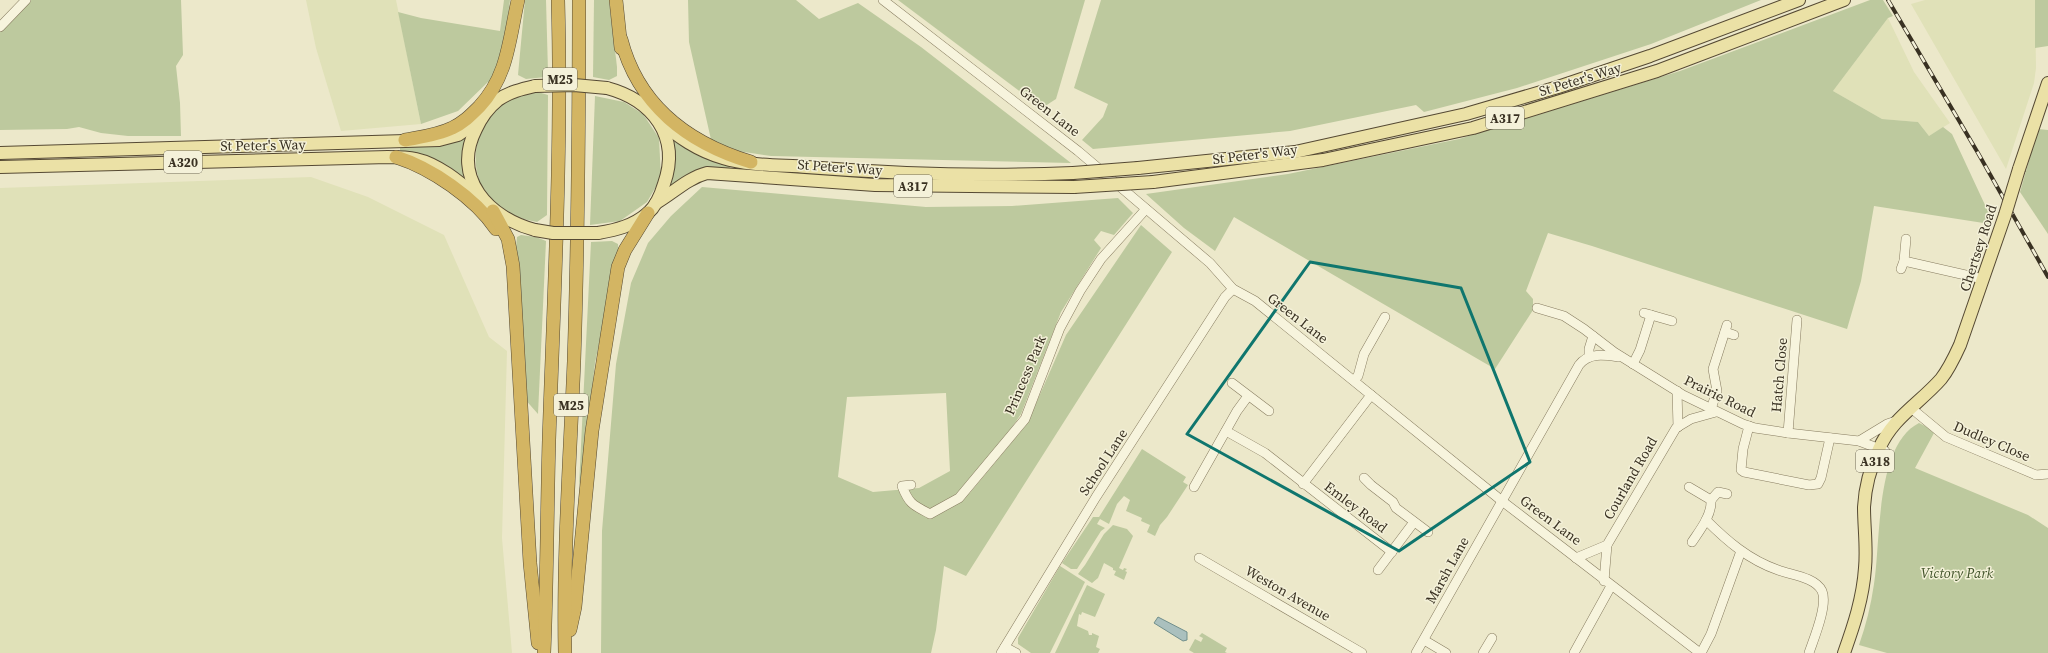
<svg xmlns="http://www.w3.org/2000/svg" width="2048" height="653" viewBox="0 0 2048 653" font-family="'Source Serif 4',serif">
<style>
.farmland{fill:#e0e1b8}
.green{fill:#bdc99e;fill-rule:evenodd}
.water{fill:#aac0be;stroke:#718f8c}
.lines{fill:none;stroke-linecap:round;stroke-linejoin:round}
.minor-casing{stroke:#877c60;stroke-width:10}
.major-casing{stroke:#554933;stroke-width:14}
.highway-casing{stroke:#554933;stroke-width:14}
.minor{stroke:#f7f4dd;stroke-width:9}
.major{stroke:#ebe1a6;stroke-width:12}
.highway{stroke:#d3b563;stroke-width:13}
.rail-casing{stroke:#393122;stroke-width:4}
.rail{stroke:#f4f1d9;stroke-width:2.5;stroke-dasharray:8;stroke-linecap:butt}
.major-bridge-casing{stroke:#554933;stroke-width:14;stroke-linecap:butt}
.major-bridge{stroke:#ebe1a6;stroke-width:12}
.marked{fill:none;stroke:#0f766e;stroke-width:3;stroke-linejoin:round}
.labels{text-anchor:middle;stroke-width:3;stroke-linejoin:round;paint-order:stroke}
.shield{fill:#f4f1d9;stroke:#716b59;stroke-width:1}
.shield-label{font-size:13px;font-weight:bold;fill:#393122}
.street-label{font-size:14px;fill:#393122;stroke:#f4f1d9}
.park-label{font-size:14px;font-style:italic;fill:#42542a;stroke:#f4f1d9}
</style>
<rect width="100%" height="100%" fill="#ece8ca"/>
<g class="farmland">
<polygon points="306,0 396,0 421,124 341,131 316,48"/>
<polygon points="1925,0 2035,0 2036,68 2034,83 2006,169 1911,4"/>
<polygon points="1888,18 1914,72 1950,123 1929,136 1918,122 1882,119 1833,91"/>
<polygon points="311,177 368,197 444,235 489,337 507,351 502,538 512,653 0,653 0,188"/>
</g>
<g class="green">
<polygon points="26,0 181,0 183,55 176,66 180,103 181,136 128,136 101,133 79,127 67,129 0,130 0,27"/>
<polygon points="504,0 510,0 504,47 492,83 488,82 458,111 421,124 398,12 421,18 500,31"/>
<polygon points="525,0 546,0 548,72 546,77 526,79 518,75"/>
<polygon points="594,0 609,0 617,67 617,76 609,80 593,77"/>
<polygon points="688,0 796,0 819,19 858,3 921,47 1071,163 771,156 731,150 712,144 689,42"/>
<polygon points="898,0 1085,0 1056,99 1042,108"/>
<polygon points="1101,0 1761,0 1651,44 1517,88 1424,112 1416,105 1290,131 1093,149 1082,140 1103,117 1108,104 1074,88"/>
<polygon points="1870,0 1883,0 1893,16 1888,18 1833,91 1882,119 1918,122 1929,136 1943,127 1952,134 1992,220 1990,224 1874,206 1861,281 1847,329 1592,246 1548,233 1526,291 1533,299 1533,310 1495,369 1234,217 1215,251 1184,228 1146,194 1288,174 1459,139 1680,71"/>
<polygon points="2035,0 2048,0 2048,46 2035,48"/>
<path d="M538 92 548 95 547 215 537 222C522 219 505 215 493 203 464 173 473 121 508 100 517 95 528 94 538 92Z"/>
<polygon points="595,96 624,102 643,114 659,138 661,178 647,202 620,221 590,225"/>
<polygon points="2038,129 2048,130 2048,234 2020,192"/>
<polygon points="467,132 469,182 414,154 400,151 400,146"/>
<path d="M672 139C691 151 708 160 729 166L731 170C702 169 693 168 670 188 674 171 676 156 672 139Z"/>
<path d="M702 187 926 207 1012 206 1118 198 1133 213 1114 235 1101 231 1094 240 1101 248 1061 312 1021 414 980 474 969 494 1027 424 1066 335 1141 225 1172 252 966 576 944 566 936 630 931 653H601L602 531 616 364 631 283 648 243 671 216ZM946 393 950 471 919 488 873 492 838 477 847 397Z"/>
<polygon points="521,235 536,237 546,241 538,414 523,397 516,247 517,237"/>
<polygon points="612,241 618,244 618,250 595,363 583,469 579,486 591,242"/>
<path d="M1919 423 1927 427 1934 433 1915 468 2028 515 2048 528V653H1887L1859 645C1866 625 1871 605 1874 584 1881 541 1875 445 1919 423Z"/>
<polygon points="1142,449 1186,477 1183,482 1188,485 1167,517 1160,525 1155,536 1147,532 1150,525 1141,521 1142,518 1126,511 1130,500 1124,496 1117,504 1109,524 1100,519 1097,524 1105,528 1101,531 1077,569 1071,569 1062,563 1093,517 1099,517"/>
<polygon points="1113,525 1127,529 1133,536 1119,568 1123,570 1124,568 1127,569 1125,571 1127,572 1124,580 1114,575 1116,571 1113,570 1113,568 1104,563 1098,578 1092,583 1078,574 1085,565 1104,534"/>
<polygon points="1060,566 1085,582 1050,653 1031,653 1018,644 1018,638"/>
<polygon points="1087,585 1105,594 1095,617 1082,612 1081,615 1079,614 1077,626 1088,631 1089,635 1092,635 1092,633 1099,636 1096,647 1100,649 1098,653 1055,653"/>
<polygon points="1202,633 1227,648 1225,652 1227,653 1194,653 1189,650 1195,639 1201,642 1203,638 1199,636"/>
</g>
<polygon class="water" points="1158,617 1187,632 1187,640 1183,641 1154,623"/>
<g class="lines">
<defs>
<g id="minor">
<polyline points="883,0 1078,151 1210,263 1233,289 1255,301 1502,501 1700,653"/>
<polyline points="0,27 26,0"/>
<polyline points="1904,261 1983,279"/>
<polyline points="1901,269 1904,261 1906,239"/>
<polyline points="1537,308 1564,316 1584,329 1614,352 1683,395 1743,424 1755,428 1788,433 1859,441 1885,451"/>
<polyline points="1644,313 1672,321"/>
<polyline points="1725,332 1734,335"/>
<polyline points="1589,357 1589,349 1593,336"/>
<polyline points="1633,364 1640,350 1651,315"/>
<polyline points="1354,380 1358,376 1364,354 1385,317"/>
<polyline points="1232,383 1269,411"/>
<polyline points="1677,391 1678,427"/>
<polyline points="1911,408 1946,437 2036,475 2048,474"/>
<polyline points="1711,409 1717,391 1713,369 1727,325"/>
<polyline points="1749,426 1743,449 1741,470 1744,472 1809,485 1818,484 1821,478 1830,438"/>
<polyline points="1226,431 1265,453 1392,552"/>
<polyline points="1788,433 1797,320"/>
<polyline points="1859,441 1887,424 1896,421"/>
<polyline points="1364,478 1371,485 1393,502 1396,508 1428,532"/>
<polyline points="1303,484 1371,395"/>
<path d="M911 485 902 486C909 504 913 505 930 514L959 498 1025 419 1060 328 1080 291 1101 259 1146 209"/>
<polyline points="1194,487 1237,411 1248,396"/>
<path d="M1689 487 1711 500C1712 515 1700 530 1692 542"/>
<polyline points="1711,500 1718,492 1727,494"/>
<path d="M1706 520C1727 541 1749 560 1778 570 1791 575 1815 577 1822 591 1828 605 1814 638 1809 653"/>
<polyline points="1199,558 1362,653"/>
<polyline points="1576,558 1607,545"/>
<polyline points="1378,570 1414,522"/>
<polyline points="1604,581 1607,545 1676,428 1691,419 1716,412"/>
<polyline points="1424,640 1446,653"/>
<polyline points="1005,647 1016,653"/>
<polyline points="1001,653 1096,497 1225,297 1233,289"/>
<path d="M1416 653 1579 365C1589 352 1605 355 1619 357"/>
<polyline points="1483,653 1492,638"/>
<polyline points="1574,653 1611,586"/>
<polyline points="1701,653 1711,634 1741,551"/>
</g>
<g id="major">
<path d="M658 120C678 137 698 151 723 158 749 166 780 165 807 167 896 174 984 177 1073 173"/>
<polyline points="0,153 439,140 458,135 481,119"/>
<path d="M0 167 388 157C397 157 407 157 416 159 443 165 467 189 488 206"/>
<polyline points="1138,168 1295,152 1466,114 1558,87 1650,56 1799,0"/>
<polyline points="2019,169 2048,83"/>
<polyline points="1153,182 1323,160 1473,128 1657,71 1844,0"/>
<path d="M656 203C673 193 688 178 707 173L875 185 1074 187"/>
<path d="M535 230C489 218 451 178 476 129 481 118 488 108 498 100 509 92 522 89 535 86"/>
<path d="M598 233C616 230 633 226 648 213 656 206 661 194 664 184 681 136 652 100 607 88"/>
<path d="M1844 653C1854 625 1863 598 1865 568 1867 548 1864 527 1864 507 1865 488 1871 466 1879 449 1892 418 1920 403 1941 379 1949 369 1955 356 1960 345L2005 215"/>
</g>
<g id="highway">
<polyline points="616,0 621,48"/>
<path d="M621 39C638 105 688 143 751 162"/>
<path d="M405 140C421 137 438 135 452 128 463 123 470 116 479 107 508 76 509 40 518 0"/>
<path d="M396 157C431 168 475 198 496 229"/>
<polyline points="493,211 508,239 513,266 530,563 538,643"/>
<polyline points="570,630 575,607 592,431 618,267 625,250 648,213"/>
<path d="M544 653C547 582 547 511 549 440 554 293 562 147 558 0"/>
<path d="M565 653C563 555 570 458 574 361 578 241 579 121 579 0"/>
</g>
</defs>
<use href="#minor" class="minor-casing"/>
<use href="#major" class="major-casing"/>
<use href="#highway" class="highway-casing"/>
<use href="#minor" class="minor"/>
<use href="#major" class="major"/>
<use href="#highway" class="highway"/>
<defs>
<polyline id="rail" points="1888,0 1978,153 2048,277"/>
</defs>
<use href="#rail" class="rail-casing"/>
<use href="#rail" class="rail"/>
<defs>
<g id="major-bridge">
<polyline points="535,86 574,85 607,88"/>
<polyline points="1073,173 1138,168"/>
<polyline points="1074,187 1153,182"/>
<polyline points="2005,215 2019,169"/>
<polyline points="535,230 553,233 598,233"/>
</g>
</defs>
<use href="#major-bridge" class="major-bridge-casing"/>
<use href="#major-bridge" class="major-bridge"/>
</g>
<path class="marked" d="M1310 262 1461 288 1530 462 1399 551 1187 434Z"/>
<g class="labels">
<g class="shield">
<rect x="543" y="68" width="34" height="22" rx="3"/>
<rect x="1486" y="107" width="38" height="22" rx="3"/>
<rect x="164" y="151" width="38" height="22" rx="3"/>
<rect x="894" y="175" width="38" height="22" rx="3"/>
<rect x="554" y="394" width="34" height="22" rx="3"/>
<rect x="1856" y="450" width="38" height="22" rx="3"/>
</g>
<g class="shield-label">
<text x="560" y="84">M25</text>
<text x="1505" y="123">A317</text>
<text x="183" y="167">A320</text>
<text x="913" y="191">A317</text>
<text x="571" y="410">M25</text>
<text x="1875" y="466">A318</text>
</g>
<g class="street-label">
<text transform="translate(1580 79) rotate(-17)" y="5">St Peter's Way</text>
<text transform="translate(1050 111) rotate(38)" y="5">Green Lane</text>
<text transform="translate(263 145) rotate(-1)" y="5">St Peter's Way</text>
<text transform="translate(1255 154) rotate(-7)" y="5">St Peter's Way</text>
<text transform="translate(840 167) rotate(4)" y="5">St Peter's Way</text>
<text transform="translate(1978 248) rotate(-72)" y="5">Chertsey Road</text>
<text transform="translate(1298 318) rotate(38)" y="5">Green Lane</text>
<text transform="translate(1025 375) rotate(-67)" y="5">Princess Park</text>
<text transform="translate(1779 375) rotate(-85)" y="5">Hatch Close</text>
<text transform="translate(1720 396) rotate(26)" y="5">Prairie Road</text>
<text transform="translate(1992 441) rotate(23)" y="5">Dudley Close</text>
<text transform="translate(1103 462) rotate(-57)" y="5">School Lane</text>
<text transform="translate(1630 478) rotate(-60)" y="5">Courland Road</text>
<text transform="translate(1356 507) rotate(37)" y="5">Emley Road</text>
<text transform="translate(1551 520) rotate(37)" y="5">Green Lane</text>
<text transform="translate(1447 570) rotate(-61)" y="5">Marsh Lane</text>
<text transform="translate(1288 593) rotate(30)" y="5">Weston Avenue</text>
</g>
<g class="park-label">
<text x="1957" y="578">Victory Park</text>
</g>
</g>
</svg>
